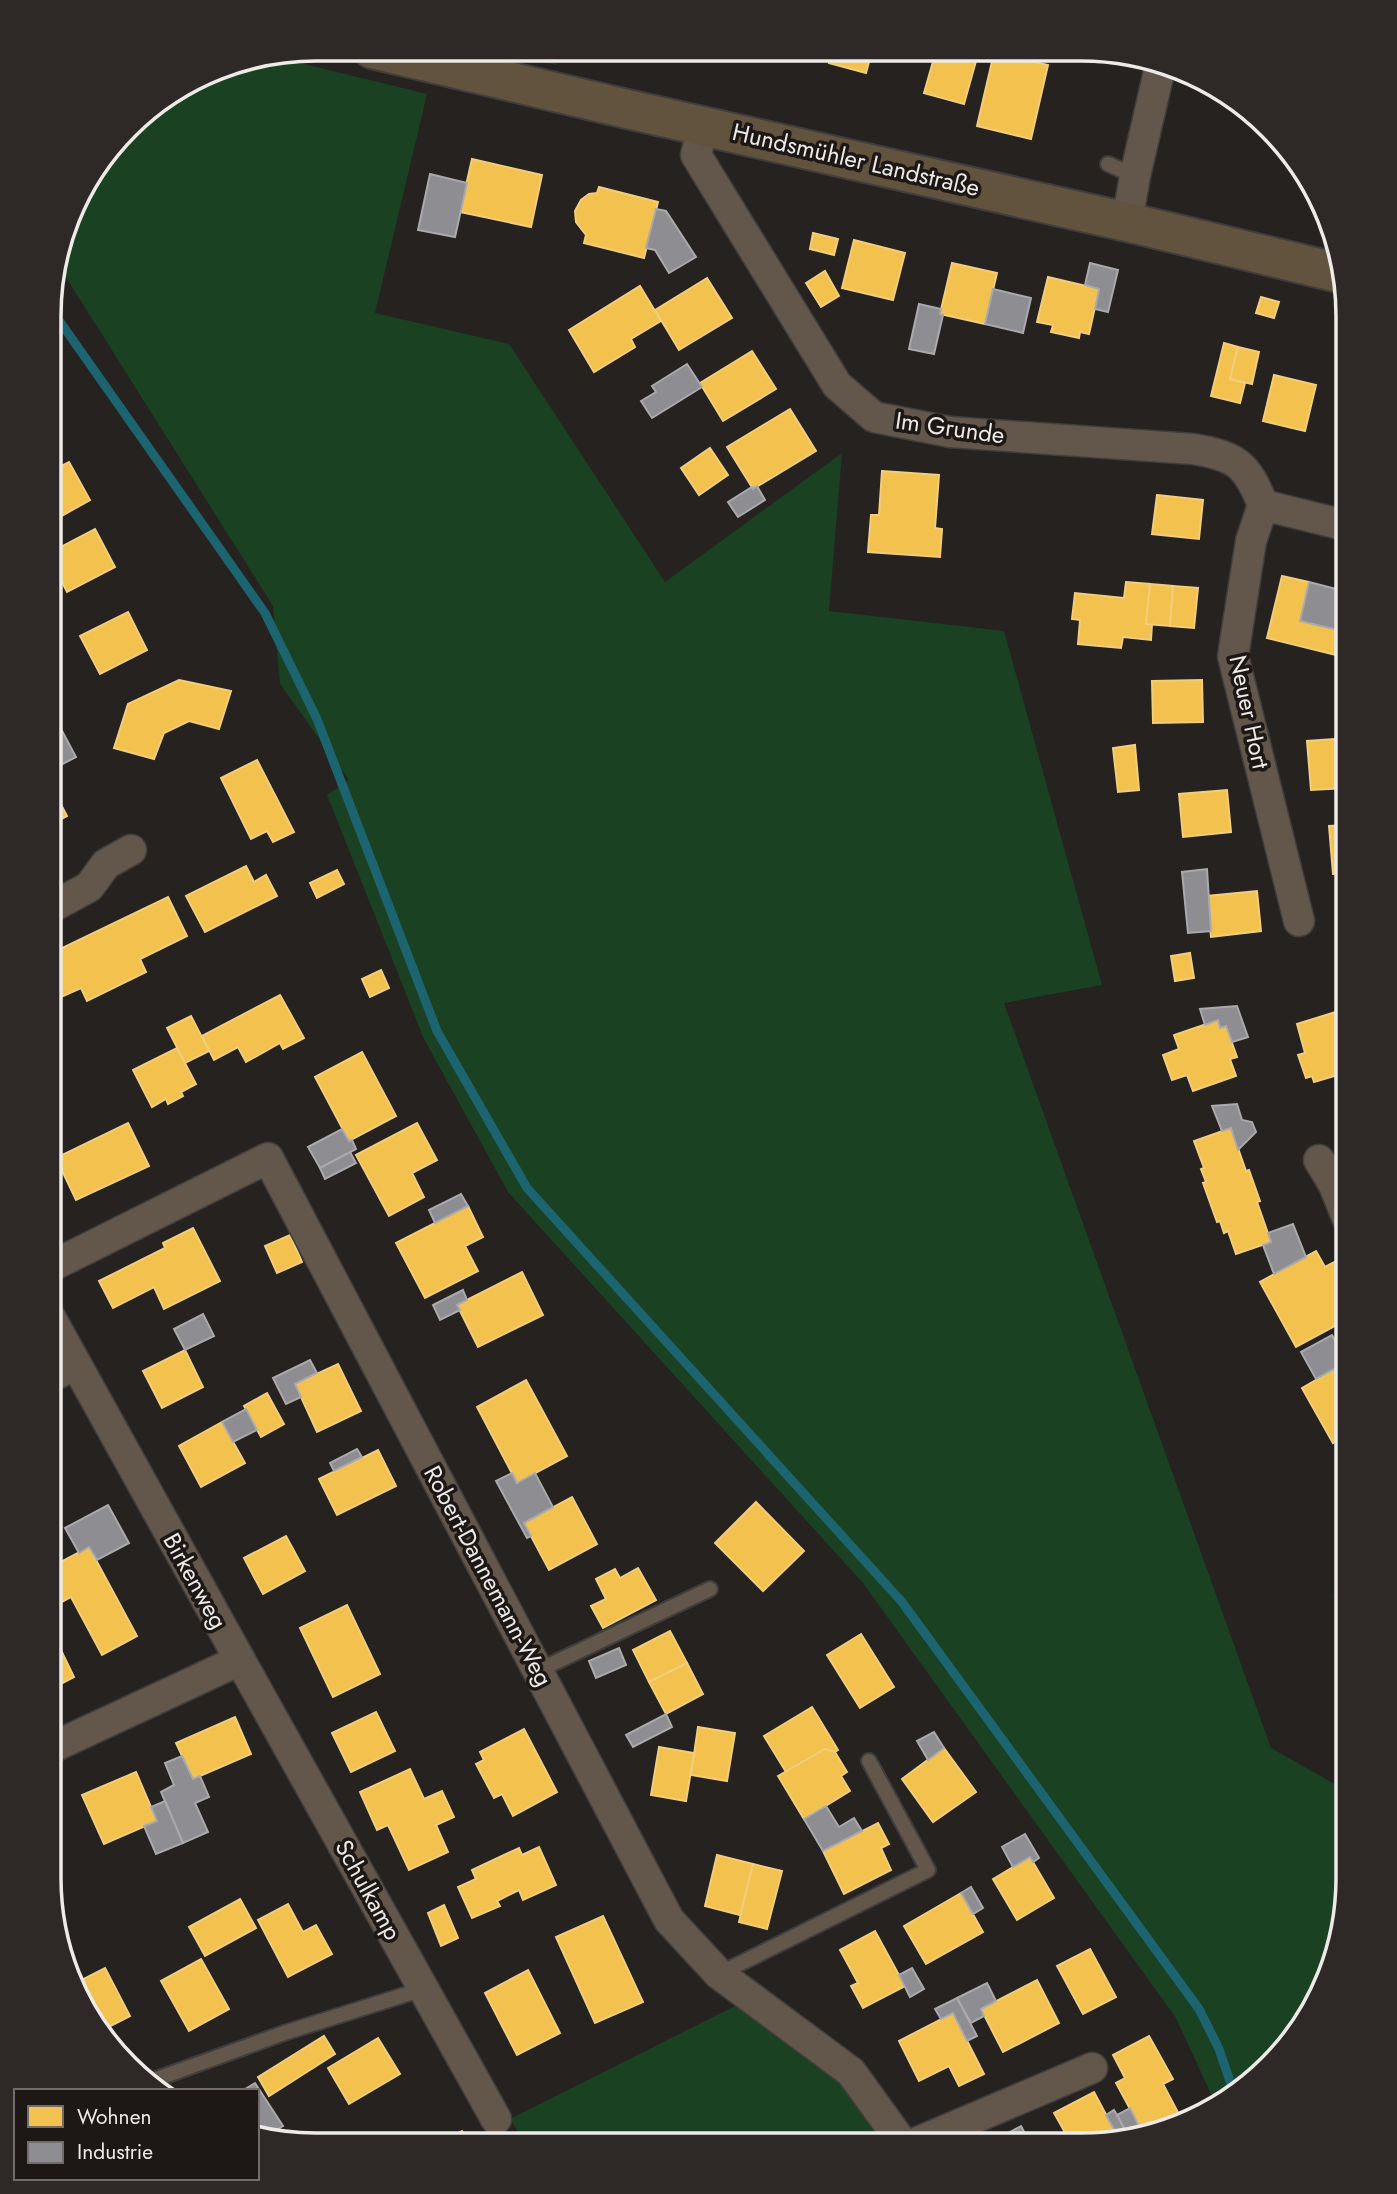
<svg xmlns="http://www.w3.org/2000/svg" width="1397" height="2194" viewBox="0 0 1397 2194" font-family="Jost,sans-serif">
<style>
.green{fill:#1a4122}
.homes{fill:#f2c14e;stroke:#f1cd7c;stroke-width:2}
.industry{fill:#8d8d92;stroke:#aaa9ac;stroke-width:2}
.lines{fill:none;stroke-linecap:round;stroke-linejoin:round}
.stream{stroke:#1b6470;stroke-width:9}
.lane-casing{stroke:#403e3d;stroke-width:18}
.street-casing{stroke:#403e3d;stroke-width:33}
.secondary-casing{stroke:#403e3d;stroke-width:42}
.lane{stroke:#63564a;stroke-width:14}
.street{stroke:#63564a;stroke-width:30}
.secondary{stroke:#62533f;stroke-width:38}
.labels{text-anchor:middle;stroke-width:7;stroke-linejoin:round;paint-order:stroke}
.street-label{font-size:24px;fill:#eeeae8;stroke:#1d1815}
.rim{fill:none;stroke:#eeeae8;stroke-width:3.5}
</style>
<rect width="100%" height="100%" fill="#252220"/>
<g class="green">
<polygon points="490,50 562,50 556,65"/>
<polygon points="276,57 427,94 375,313 509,344 665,582 842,453 829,611 1004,631 1102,985 1004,1003 1271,1748 1347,1791 1347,1896 1334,1964 1303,2027 1257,2079 1216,2105 1176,2018 863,1583 508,1192 424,1039 327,795 349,780 280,684 273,606 57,263 77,198 140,116 214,69"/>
<polygon points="1348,1589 1347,1628 1333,1595"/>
<polygon points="737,2005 839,2082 885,2144 525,2143 510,2119"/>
</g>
<g class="homes">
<polygon points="781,50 812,50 810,58"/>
<polygon points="833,51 872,51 866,73 829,63"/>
<polygon points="936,51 968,51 978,54 964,104 924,93"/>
<polygon points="994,53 1048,65 1031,139 977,126"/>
<polygon points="472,159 542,175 531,227 460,212"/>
<polygon points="599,187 658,202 644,258 584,243 586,235 576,222 575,211 581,200 589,194 597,193"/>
<polygon points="813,233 838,239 834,255 810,249"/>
<polygon points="854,240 905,253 893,300 842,288"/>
<polygon points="952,263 997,273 985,324 940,314"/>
<polygon points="825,271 839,296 821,307 806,283"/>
<polygon points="1048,277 1099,289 1089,334 1080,332 1079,338 1051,332 1053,325 1037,322"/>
<polygon points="707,278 732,318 679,350 655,310"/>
<polygon points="640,286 661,321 631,339 635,347 594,372 569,330"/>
<polygon points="1261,297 1279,302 1274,318 1256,313"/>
<polygon points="1224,343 1238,347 1230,379 1245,383 1240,403 1211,396"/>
<polygon points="1238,347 1259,352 1252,384 1230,379"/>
<polygon points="752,351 776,389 723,421 700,383"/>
<polygon points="1274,375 1316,385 1305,431 1263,421"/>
<polygon points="790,409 816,451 753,489 727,447"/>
<polygon points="710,448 728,475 699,495 681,468"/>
<polygon points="69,462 90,500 51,522 51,471"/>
<polygon points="882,471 939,475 935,528 942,529 940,557 868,552 871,515 879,515"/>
<polygon points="1157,495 1203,500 1199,539 1152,534"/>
<polygon points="95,529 115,567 67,592 51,560 51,552"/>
<polygon points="1282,576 1309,582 1300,621 1342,631 1336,655 1267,638"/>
<polygon points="1126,582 1150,584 1146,624 1152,624 1151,640 1123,637 1121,648 1078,644 1080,620 1072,619 1075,593 1124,598"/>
<polygon points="1150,584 1173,586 1170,626 1146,624"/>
<polygon points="1173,586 1198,588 1194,628 1170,626"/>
<polygon points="1348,605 1348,644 1339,642"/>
<polygon points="128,612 147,650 100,674 80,636"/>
<polygon points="179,680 231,691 219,729 189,721 164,733 154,759 114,748 128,704"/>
<polygon points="1202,680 1203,722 1153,723 1152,681"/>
<polygon points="1348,738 1348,788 1311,790 1307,741"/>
<polygon points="1135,745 1139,790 1118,792 1113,748"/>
<polygon points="257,760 294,832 273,842 267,831 251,839 221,778"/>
<polygon points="51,785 67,816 50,825"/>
<polygon points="1227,790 1231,832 1183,837 1179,794"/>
<polygon points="1348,825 1348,873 1333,874 1329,826"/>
<polygon points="246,866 254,882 266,875 277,896 205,932 186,896"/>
<polygon points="337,870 344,884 317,898 310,883"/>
<polygon points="1257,891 1261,931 1211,937 1207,896"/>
<polygon points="168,897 187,936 140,959 146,972 87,1001 81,988 50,1002 50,954"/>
<polygon points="1190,953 1194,978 1175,981 1171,956"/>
<polygon points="381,970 389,988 370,997 362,979"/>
<polygon points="280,995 304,1038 283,1049 280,1043 246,1062 238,1047 214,1060 202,1036"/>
<polygon points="1345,1009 1348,1017 1348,1072 1314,1082 1312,1076 1306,1078 1298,1055 1305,1053 1297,1024"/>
<polygon points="191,1016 209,1051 185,1063 167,1028"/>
<polygon points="1218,1020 1220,1028 1226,1026 1237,1057 1230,1059 1236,1076 1193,1091 1187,1075 1172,1080 1163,1055 1179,1049 1174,1035"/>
<polygon points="177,1048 196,1084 181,1092 183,1096 168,1104 166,1099 152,1107 133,1070"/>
<polygon points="362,1052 396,1116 349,1141 315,1077"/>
<polygon points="128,1123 149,1166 76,1200 56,1158"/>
<polygon points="417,1123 437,1160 412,1173 424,1197 389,1216 356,1155"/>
<polygon points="1231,1128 1246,1171 1249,1170 1260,1201 1257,1202 1271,1242 1236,1254 1228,1231 1224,1233 1220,1221 1217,1222 1203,1183 1206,1182 1201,1169 1204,1168 1194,1141"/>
<polygon points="468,1206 483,1237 465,1246 478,1271 425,1298 396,1243"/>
<polygon points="193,1228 220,1281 164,1309 154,1287 113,1308 99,1281 165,1248 163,1243"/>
<polygon points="290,1235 302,1262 277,1273 265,1246"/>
<polygon points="1316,1251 1325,1267 1340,1259 1348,1273 1348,1296 1342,1299 1348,1308 1348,1319 1296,1347 1260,1282"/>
<polygon points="522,1272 543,1315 478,1347 457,1305"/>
<polygon points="185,1350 203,1387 162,1408 143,1371"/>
<polygon points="1347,1362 1348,1434 1333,1443 1302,1388"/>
<polygon points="338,1364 361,1411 317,1432 295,1384"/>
<polygon points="526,1380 567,1456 517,1483 477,1407"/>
<polygon points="267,1393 284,1424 261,1437 244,1406"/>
<polygon points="222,1422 245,1463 201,1487 179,1446"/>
<polygon points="378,1450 396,1486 337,1515 319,1479"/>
<polygon points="1348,1484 1348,1502 1340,1488"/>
<polygon points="572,1497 597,1544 549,1570 524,1523"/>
<polygon points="756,1502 804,1551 763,1591 715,1543"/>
<polygon points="286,1536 305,1571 263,1594 244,1558"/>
<polygon points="89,1547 137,1636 102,1655 71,1597 53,1607 49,1600 49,1568"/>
<polygon points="638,1568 656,1600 603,1628 591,1606 606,1599 596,1579 615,1569 620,1578"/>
<polygon points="347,1605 380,1674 333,1697 300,1628"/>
<polygon points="670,1631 687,1663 649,1682 633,1650"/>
<polygon points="861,1634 894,1687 860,1708 827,1655"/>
<polygon points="59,1646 74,1677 49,1690 49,1651"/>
<polygon points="687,1663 703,1694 666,1714 649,1682"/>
<polygon points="812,1707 838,1750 835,1752 825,1749 786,1772 764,1736"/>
<polygon points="376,1712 395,1751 351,1772 332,1733"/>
<polygon points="235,1717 251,1754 193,1779 176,1743"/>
<polygon points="698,1727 735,1733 727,1781 691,1775"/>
<polygon points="524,1729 557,1792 513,1816 502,1794 494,1798 476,1764 484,1760 480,1752"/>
<polygon points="659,1747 694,1753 686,1801 651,1795"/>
<polygon points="944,1748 976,1792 933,1822 902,1779"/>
<polygon points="825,1749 835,1752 847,1772 841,1776 850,1791 804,1819 778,1776"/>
<polygon points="410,1769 424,1799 442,1791 454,1817 436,1825 448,1852 409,1870 388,1825 377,1830 360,1792"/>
<polygon points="136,1772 157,1821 104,1844 82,1795"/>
<polygon points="878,1823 889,1844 881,1848 891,1870 844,1894 823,1851"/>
<polygon points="539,1847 556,1885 523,1900 519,1890 497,1901 500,1906 472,1918 458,1887 476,1879 472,1870 519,1848 522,1855"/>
<polygon points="717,1855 753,1864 740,1915 705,1906"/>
<polygon points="1030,1857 1054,1898 1017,1920 993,1879"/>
<polygon points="753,1864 782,1871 767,1929 739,1922"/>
<polygon points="961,1893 983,1932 926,1964 904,1926"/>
<polygon points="240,1899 256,1928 205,1956 189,1927"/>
<polygon points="288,1904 303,1932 316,1925 332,1954 288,1977 258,1920"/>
<polygon points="444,1905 458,1938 441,1946 428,1913"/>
<polygon points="603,1916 643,2002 595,2023 556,1937"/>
<polygon points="875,1931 905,1986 863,2008 851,1986 858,1983 840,1950"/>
<polygon points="1090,1949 1116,1997 1083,2014 1057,1966"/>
<polygon points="201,1959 229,2009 189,2031 161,1981"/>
<polygon points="105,1968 130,2016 99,2032 72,1985"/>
<polygon points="528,1970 560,2033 517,2055 485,1993"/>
<polygon points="1037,1980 1059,2023 1003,2052 981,2009"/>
<polygon points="953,2013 984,2074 959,2086 949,2066 919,2081 899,2041"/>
<polygon points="324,2036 335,2054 269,2096 258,2077"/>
<polygon points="1149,2036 1173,2079 1163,2084 1181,2118 1162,2129 1143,2133 1116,2083 1125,2078 1113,2055"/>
<polygon points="378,2038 400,2074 349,2104 328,2068"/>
<polygon points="1094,2092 1117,2135 1108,2140 1072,2145 1054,2113"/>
<polygon points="462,2131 469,2143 440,2143"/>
</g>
<g class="industry">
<polygon points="430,174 467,183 455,237 418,230"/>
<polygon points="656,209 666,211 696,257 669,273 655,250 646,248"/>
<polygon points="1090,263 1118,270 1108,312 1095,309 1099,289 1085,285"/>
<polygon points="993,289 1031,298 1023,333 985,324"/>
<polygon points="919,304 941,309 940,314 943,315 934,354 909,349"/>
<polygon points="687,364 702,387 652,418 641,401 656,392 652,386"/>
<polygon points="757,486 765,500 738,517 728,502 752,487 753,489"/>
<polygon points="1309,582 1348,592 1348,605 1342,631 1300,621"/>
<polygon points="60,727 76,757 51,770 51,732"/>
<polygon points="1207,869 1211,931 1188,933 1182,872"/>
<polygon points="1237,1006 1248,1037 1232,1042 1226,1026 1220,1028 1218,1020 1205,1025 1200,1009"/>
<polygon points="1237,1104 1242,1120 1252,1122 1256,1132 1238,1150 1231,1128 1222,1131 1212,1106"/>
<polygon points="342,1129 349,1141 352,1140 356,1149 320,1168 308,1147"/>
<polygon points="350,1152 356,1163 325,1179 320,1168"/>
<polygon points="461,1194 468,1206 435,1223 429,1210"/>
<polygon points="1293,1224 1306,1257 1274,1274 1263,1245 1271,1242 1268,1233"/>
<polygon points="463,1290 467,1300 457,1305 460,1310 440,1320 433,1305"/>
<polygon points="203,1314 214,1336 185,1350 174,1329"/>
<polygon points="1332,1335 1347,1362 1316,1379 1301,1352"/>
<polygon points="310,1360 317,1373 295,1384 301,1397 286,1404 273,1378"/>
<polygon points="246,1409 257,1430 233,1442 222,1422"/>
<polygon points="357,1449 362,1457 334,1471 330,1463"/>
<polygon points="1348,1460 1348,1481 1338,1466"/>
<polygon points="512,1473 517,1483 535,1473 553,1507 524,1523 531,1536 527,1538 496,1481"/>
<polygon points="108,1505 129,1543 97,1560 89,1547 79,1553 65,1528"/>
<polygon points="619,1648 626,1665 596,1678 589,1661"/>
<polygon points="666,1714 672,1727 633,1747 626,1735"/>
<polygon points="934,1732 944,1748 928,1760 917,1741"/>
<polygon points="182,1756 193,1779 200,1776 209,1797 195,1803 208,1832 183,1843 161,1792 174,1785 165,1763"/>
<polygon points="165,1801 183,1843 156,1854 144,1826 157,1821 151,1807"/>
<polygon points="826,1806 839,1827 854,1818 862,1831 823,1851 804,1819"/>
<polygon points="1025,1834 1039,1858 1033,1862 1030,1857 1013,1867 1002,1847"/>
<polygon points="971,1887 983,1908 973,1914 961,1893"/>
<polygon points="912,1968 924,1989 910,1997 899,1975"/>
<polygon points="987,1983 996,2001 981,2009 984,2016 971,2023 957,1998"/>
<polygon points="957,1998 977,2036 967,2041 953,2013 941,2019 935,2009"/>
<polygon points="255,2083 283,2126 263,2138 257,2132 257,2091 242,2091"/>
<polygon points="1130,2108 1142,2132 1128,2136 1117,2115"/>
<polygon points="1114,2110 1117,2115 1128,2136 1112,2139 1117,2135 1106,2115"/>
<polygon points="1021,2126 1031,2145 1013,2145 1011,2141 1004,2145 996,2145 994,2141"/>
</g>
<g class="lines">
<polyline class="stream" points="51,309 265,613 317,719 437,1031 527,1188 902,1602 1199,2009 1219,2049 1234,2093"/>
<defs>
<g id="lane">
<polyline points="1108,164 1135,176"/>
<polyline points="537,1671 710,1589"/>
<polyline points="719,1974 928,1870 869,1761"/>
<polyline points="148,2082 284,2033 423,1989"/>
</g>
<g id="street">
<path d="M703 125 696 155 837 385 874 417 950 432 1193 449C1236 456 1247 464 1263 505"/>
<polyline points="1127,222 1135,176 1161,63"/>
<polyline points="50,908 89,887 106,864 131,850"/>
<polyline points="1299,921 1233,656 1251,541 1263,505 1348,526"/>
<polyline points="1319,1160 1334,1185 1348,1220"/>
<polyline points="50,1267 268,1158 669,1920 719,1974 851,2072 903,2144"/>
<polyline points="50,1377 75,1365"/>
<polyline points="240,1660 496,2119"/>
<polyline points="49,1749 240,1660 50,1317"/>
<polyline points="911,2145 1092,2068"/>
</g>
<polyline id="secondary" points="372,49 627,109 1127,222 1339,273"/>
</defs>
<use href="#lane" class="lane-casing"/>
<use href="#street" class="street-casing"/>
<use href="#secondary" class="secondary-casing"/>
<use href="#lane" class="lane"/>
<use href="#street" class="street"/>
<use href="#secondary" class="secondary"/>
</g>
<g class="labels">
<g class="street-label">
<text transform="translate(856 160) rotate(13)" y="8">Hundsmühler Landstraße</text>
<text transform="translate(950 428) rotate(8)" y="8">Im Grunde</text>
<text transform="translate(1249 712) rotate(78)" y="8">Neuer Hort</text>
<text transform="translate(488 1576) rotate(62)" y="8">Robert-Dannemann-Weg</text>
<text transform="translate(195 1581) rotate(61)" y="8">Birkenweg</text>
<text transform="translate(368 1890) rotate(61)" y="8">Schulkamp</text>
</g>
</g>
<path d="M0 0H1397V2194H0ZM316 61H1081A255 255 0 0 1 1336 316V1878A255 255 0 0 1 1081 2133H316A255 255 0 0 1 61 1878V316A255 255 0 0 1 316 61Z" fill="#2e2926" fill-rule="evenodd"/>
<path class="rim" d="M316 61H1081A255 255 0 0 1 1336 316V1878A255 255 0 0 1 1081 2133H316A255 255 0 0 1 61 1878V316A255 255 0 0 1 316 61Z"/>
<rect x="14" y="2089" width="245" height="91" fill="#1d1815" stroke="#716c69" stroke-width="2"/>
<rect x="28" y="2106" width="35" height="21" fill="#f2c14e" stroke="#716c69" stroke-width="2"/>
<text x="77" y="2124" font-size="21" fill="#eeeae8">Wohnen</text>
<rect x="28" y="2142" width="35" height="21" fill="#8d8d92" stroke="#716c69" stroke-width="2"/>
<text x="77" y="2159" font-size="21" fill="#eeeae8">Industrie</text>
</svg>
